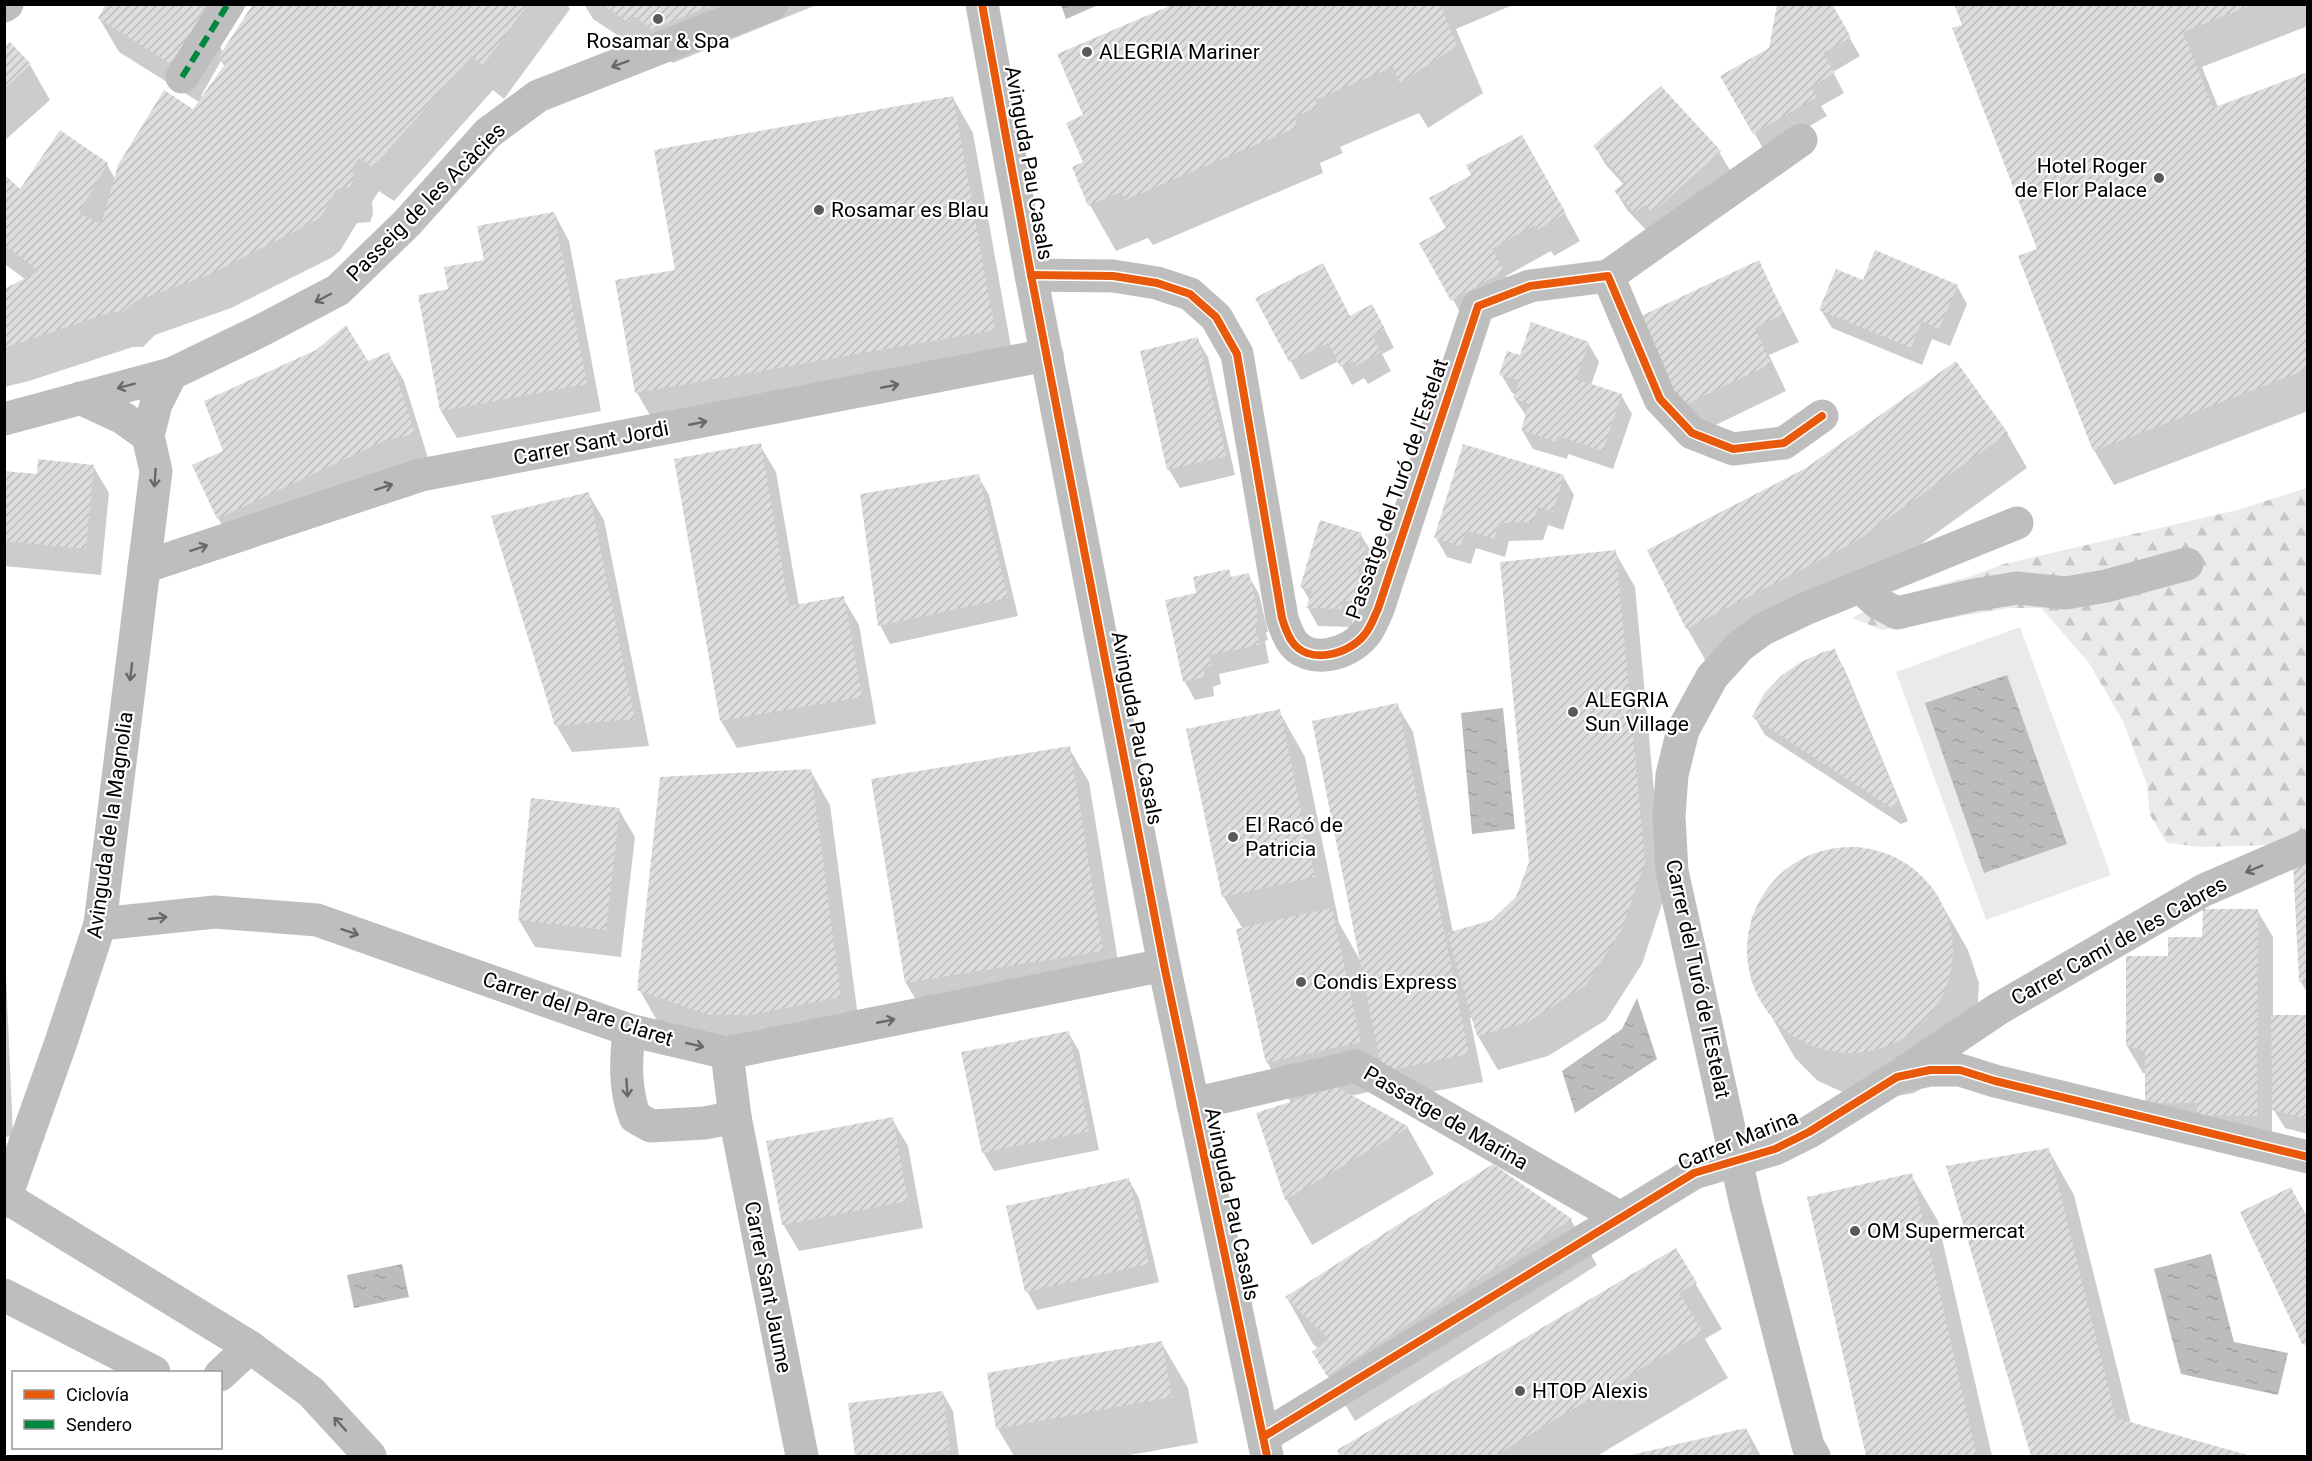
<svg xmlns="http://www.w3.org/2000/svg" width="2312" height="1461" viewBox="0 0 2312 1461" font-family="Roboto,sans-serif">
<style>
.forest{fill:url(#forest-firs)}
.pitch{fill:#eaeaea}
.water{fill:url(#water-ripples)}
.shadow{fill:#0003;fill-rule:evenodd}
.building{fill:url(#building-hatch)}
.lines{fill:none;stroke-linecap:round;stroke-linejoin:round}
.minor{stroke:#bebebe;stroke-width:33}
.quiet{stroke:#00873e;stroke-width:6;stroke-dasharray:12 6;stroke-linecap:butt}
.cycleway-casing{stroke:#fff;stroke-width:11}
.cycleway{stroke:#e8590c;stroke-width:8}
.oneway{stroke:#686868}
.poi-dot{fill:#595959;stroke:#fff;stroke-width:2}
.labels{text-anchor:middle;stroke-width:4.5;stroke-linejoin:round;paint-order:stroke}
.poi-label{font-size:21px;fill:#000;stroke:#fff;text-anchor:start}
.street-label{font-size:21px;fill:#000;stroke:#fff}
</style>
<defs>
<pattern id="forest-firs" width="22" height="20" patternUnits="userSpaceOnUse" patternTransform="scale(1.5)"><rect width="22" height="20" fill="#eaeaea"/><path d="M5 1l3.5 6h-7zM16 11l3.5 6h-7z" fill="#c7c7c7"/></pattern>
<pattern id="water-ripples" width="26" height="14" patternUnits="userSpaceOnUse" patternTransform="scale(1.5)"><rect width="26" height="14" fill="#bcbcbc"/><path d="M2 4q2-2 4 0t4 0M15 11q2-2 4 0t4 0" fill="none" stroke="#a0a0a0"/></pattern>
<pattern id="building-hatch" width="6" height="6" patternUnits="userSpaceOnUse" patternTransform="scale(1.5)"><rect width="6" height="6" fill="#ddd"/><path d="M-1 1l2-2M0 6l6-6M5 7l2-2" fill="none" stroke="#bcbcbc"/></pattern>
</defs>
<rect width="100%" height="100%" fill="#fff"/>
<polygon class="forest" points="2307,488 2307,831 2269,845 2201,847 2167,843 2150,815 2147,785 2123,721 2089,663 2041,608 2009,608 1882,630 1852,618 1884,600 1972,576 2004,564 2237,510"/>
<polygon class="pitch" points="2020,627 2111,875 1986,920 1896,672"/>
<g class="water">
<polygon points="1061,5 1098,5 1066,19"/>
<polygon points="2007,675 2067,844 1984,873 1925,703"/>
<polygon points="1503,708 1515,829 1472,834 1461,713"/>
<polygon points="1637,998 1657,1059 1575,1113 1562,1071 1622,1029"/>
<polygon points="2211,1254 2234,1342 2288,1353 2278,1395 2181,1374 2154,1269"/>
<polygon points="402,1264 409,1297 354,1308 347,1275"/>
</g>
<g class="shadow">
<path d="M108 4H247L220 47 223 52 255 4H567L570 9 504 99 493 90 394 201 379 191 372 202 373 214 370 222 357 223 340 251 331 258 231 308 155 335 143 347H133L29 381 4 387V291L26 280 6 265 4 267V176L21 191 107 164 115 179 193 111 199 102 119 52 99 18ZM221 61 225 67 202 97 201 96Z"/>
<polygon points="584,4 819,4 673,63 653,49 649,56 593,19"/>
<polygon points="1178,4 1515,4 1456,29 1483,93 1428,128 1419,113 1340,147 1343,153 1320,163 1323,173 1153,245 1148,238 1116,251 1090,205 1074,167 1085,163 1085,116"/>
<polygon points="1830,4 1860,56 1833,72 1844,93 1821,106 1827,116 1765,152 1722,76 1770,49"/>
<polygon points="1955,4 2308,4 2308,26 2202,67 2218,107 2308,73 2308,411 2114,485 2094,450 2039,249"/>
<polygon points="10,44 30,65 50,100 4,141 4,48"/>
<polygon points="953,98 973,133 1014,364 657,427 637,393 617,282 677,271"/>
<polygon points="1595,147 1719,152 1730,170 1647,231 1627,210 1616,192 1624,185 1606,165"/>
<polygon points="1538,164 1580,241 1554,256 1551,251 1506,276 1518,299 1468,327 1422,243 1448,229"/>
<polygon points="554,213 569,241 601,411 457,438 441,411 419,296 450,291 486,261"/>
<polygon points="1758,262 1799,342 1769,355 1786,391 1699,433 1683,406"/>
<polygon points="1864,282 1957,286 1967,304 1950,346 1932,339 1922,365 1832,328 1821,310"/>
<polygon points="1257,298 1382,324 1394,348 1382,354 1391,371 1368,384 1364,378 1352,385 1339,361 1301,380"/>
<polygon points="1197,339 1208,357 1235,475 1180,488 1169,470 1142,352"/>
<polygon points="1588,343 1599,362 1591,385 1621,395 1632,414 1613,469 1568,454 1567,459 1533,449 1522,430 1527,417 1514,398 1516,394 1512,393 1501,374 1521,357"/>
<polygon points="388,354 404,381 429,461 234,545 218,518 225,452 367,363"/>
<polygon points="2007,433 2027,468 1875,577 1707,663 1687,628"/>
<polygon points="760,445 776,472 799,606 843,598 859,625 876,724 737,748 721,721 676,460"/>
<polygon points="93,466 109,493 101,575 4,566 4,473 38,476"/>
<polygon points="978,476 989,495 1018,616 890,644 880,625"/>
<polygon points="1563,476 1574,495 1563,530 1548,525 1543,540 1509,541 1505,557 1476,548 1471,564 1447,557 1436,538"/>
<polygon points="588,493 604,520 649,746 572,752 556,725"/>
<polygon points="1361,535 1372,553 1371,558 1376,567 1370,622 1354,617 1351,627 1318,626 1308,608 1310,601 1302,587"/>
<polygon points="1615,552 1635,587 1664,898 1642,964 1606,1020 1548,1056 1498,1070 1478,1036 1473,1018 1470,1018 1483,1082 1399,1098 1387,1088 1350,1096 1408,1128 1434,1174 1312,1245 1286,1199 1291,1103 1267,1062 1243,929 1223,896 1279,711 1305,757 1339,923 1360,960 1397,705 1413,732 1453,933 1493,922 1518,898 1531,862"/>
<polygon points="1228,571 1232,579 1248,575 1259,594 1268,632 1266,633 1268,640 1265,641 1269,663 1219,674 1221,684 1213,687 1214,696 1195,700 1185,682 1167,601 1198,594"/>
<polygon points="1834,651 1845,670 1908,821 1901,824 1765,735 1754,716"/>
<polygon points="1069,748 1089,782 1122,986 926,1017 906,983"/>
<polygon points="810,770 830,805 860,1032 772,1049 659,1024 639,989"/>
<polygon points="619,810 635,837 621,957 535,947 519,920"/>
<polygon points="1858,847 1892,856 1921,876 1941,903 1968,950 1979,983 1977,1018 1965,1050 1942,1076 1914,1093 1881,1099 1849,1095 1818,1081 1795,1058 1752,982 1747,950 1752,917 1768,888 1792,865 1823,851"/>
<polygon points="2308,864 2308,994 2301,982"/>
<polygon points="2257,910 2273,937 2273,1017 2308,1016 2308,1134 2285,1128 2272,1107 2272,1143 2163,1129 2147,1074 2143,1073 2127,1046 2169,958"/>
<polygon points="4,929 13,1136 4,1137"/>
<polygon points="1068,1032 1079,1051 1099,1150 994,1171 983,1152"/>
<polygon points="892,1119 908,1146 923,1228 799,1251 783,1224"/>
<polygon points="2048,1149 2074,1195 2131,1424 2248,1456 2033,1456 1947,1167"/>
<polygon points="1493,1166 1571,1220 1597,1265 1355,1421 1314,1353 1319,1349 1313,1344 1287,1298"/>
<polygon points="1911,1175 1938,1221 1992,1456 1868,1456 1809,1198"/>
<polygon points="1129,1180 1139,1198 1159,1282 1037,1310 1027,1291"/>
<polygon points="2291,1189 2308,1218 2308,1350 2304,1343"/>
<polygon points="1695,1283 1722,1329 1705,1339 1728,1378 1597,1456 1342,1456 1339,1451"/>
<polygon points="1161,1342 1188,1388 1198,1443 1124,1456 1014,1456 998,1429"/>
<polygon points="942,1392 953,1411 959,1456 857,1456 850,1404"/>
<polygon points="1746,1429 1761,1456 1630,1456"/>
</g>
<g class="building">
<polygon points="106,4 206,4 199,15 206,19 177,68 98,18"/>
<polygon points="253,4 528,4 483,65 472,56 373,167 359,158 353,167 354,178 350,187 337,189 321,217 311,223 211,274 136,301 123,312 112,312 4,348 4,289 39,271 4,245 4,174 20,189 60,130 108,163 79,213 101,224 118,165 164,90 193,109 226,63 218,58"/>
<polygon points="601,4 713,4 713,5 652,29 633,15 629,23"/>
<polygon points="1174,4 1440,4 1457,46 1400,83 1393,67 1315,100 1318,107 1294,117 1298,127 1125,200 1121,192 1088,206 1072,167 1083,162 1066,123 1083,115 1057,54"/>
<polygon points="1777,4 1832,4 1851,37 1823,53 1835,73 1811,87 1817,97 1753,134 1720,76 1769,48"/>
<polygon points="1954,4 2254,4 2183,32 2213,108 2308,72 2308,369 2093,451 2018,256 2037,249 1952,28 1962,25"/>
<polygon points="10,42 31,64 4,89 4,47"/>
<polygon points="1661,86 1721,151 1652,213 1645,205 1635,213 1614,191 1625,182 1593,146"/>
<polygon points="953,96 995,330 635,393 615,280 675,270 654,150"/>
<polygon points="1522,135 1566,213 1537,230 1535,225 1492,249 1504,271 1451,301 1419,243 1446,228 1429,198 1471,175 1466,165"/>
<polygon points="554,212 587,384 440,411 418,295 448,289 444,267 484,260 477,226"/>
<polygon points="1875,250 1958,285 1939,329 1922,321 1911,348 1819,310 1836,269 1863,280"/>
<polygon points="1759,260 1784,314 1755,328 1771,364 1682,406 1639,317"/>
<polygon points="1323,263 1350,316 1372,304 1385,329 1372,335 1381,352 1356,366 1353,361 1340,367 1328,343 1289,362 1255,298"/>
<polygon points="1531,322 1589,342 1576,379 1622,394 1603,451 1558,436 1556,442 1521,430 1529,404 1513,398 1519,381 1499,375 1507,351 1520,355"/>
<polygon points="346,325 368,361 389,352 415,434 386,440 217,519 192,465 223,451 204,401 316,350"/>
<polygon points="1198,337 1226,456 1167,470 1140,351"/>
<polygon points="1956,361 2008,433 1855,542 1686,629 1647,550 1806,468"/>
<polygon points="761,443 789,606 844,596 862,697 720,721 674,459"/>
<polygon points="1463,444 1564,475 1553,512 1538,507 1533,522 1499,523 1494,539 1466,530 1461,546 1434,538"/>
<polygon points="38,459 94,465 86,549 4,541 4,471 37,474"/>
<polygon points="979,474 1008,598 878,626 860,494"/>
<polygon points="589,492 635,719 555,726 491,516"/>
<polygon points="1320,520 1362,533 1359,546 1366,547 1358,573 1368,575 1359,604 1343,600 1341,609 1306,608 1312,591 1300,587"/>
<polygon points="1616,550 1645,862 1622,929 1586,985 1528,1022 1477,1036 1447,933 1492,920 1516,897 1529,862 1500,562"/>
<polygon points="1229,569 1231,577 1249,573 1258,613 1256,614 1258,622 1255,622 1259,645 1209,655 1212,666 1203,668 1205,677 1183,682 1165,600 1196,593 1193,577"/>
<polygon points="1835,649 1899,802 1890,807 1752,717 1764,694 1781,676 1801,662 1823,652"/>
<polygon points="1398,703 1469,1054 1382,1072 1312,721"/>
<polygon points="1280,709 1315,877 1222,897 1186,729"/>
<polygon points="1070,746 1103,951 905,983 871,779"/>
<polygon points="811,769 841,997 751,1015 708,1015 637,990 660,777"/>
<polygon points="531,798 620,808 606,930 518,920"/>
<circle cx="1850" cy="950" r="103"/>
<polygon points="2308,862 2308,982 2299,982 2293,863"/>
<polygon points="1332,908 1361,1042 1266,1063 1236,929"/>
<polygon points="2203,909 2258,909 2257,1116 2197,1115 2197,1103 2145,1103 2145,1051 2126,1046 2126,956 2168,956 2168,937 2202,937"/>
<polygon points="2271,1015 2308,1015 2308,1119 2272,1110"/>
<polygon points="1069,1031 1089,1131 982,1153 961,1052"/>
<polygon points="1337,1087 1409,1127 1285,1200 1256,1113"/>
<polygon points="893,1117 908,1201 782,1225 766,1141"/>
<polygon points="2049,1148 2116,1418 2251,1456 2031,1456 1946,1166"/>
<polygon points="1493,1164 1572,1219 1327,1376 1312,1352 1329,1339 1285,1297"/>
<polygon points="1912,1173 1977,1456 1866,1456 1807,1197"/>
<polygon points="1129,1178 1149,1264 1025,1292 1006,1206"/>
<polygon points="2291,1187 2308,1221 2308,1344 2302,1344 2240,1212"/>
<polygon points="1676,1248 1697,1283 1679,1293 1703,1332 1494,1456 1340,1456 1337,1450"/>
<polygon points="1162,1341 1172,1397 996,1429 987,1373"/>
<polygon points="943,1391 950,1450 897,1456 855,1456 848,1403"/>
<polygon points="1746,1428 1753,1456 1627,1456"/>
</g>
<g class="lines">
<g class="minor">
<polyline points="982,4 1031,275 1164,965 1267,1456"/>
<polyline points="4,6 7,4"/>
<polyline points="182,77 228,4"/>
<path d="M1031 275 1113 276 1157 283 1190 294 1216 317 1237 354 1282 618C1284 625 1287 633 1291 640 1307 666 1349 655 1365 634 1371 627 1374 617 1378 609L1478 306 1530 286 1608 276 1660 399 1692 433 1733 449 1784 443 1822 416"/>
<polyline points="1608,276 1801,140"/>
<polyline points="4,419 171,374 262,330 338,290 407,223 488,133 538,96 772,4"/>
<polyline points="148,436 156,404 171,374"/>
<polyline points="144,567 421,475 1047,355"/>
<polyline points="1859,586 1878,603 1897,613 1974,595 2017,588 2066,593 2106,586 2187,564"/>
<polyline points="100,924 215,912 317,920 629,1030 727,1053 1164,965"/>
<path d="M629 1030C626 1060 624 1088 635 1117L651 1126 705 1123 735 1117 727 1053"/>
<polyline points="1906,1071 1998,1009 2204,890 2308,845"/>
<polyline points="1193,1104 1356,1066 1619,1217"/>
<polyline points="735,1117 802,1456"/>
<polyline points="7,1198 250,1347 311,1392 370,1456"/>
<polyline points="4,1202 61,1042 100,924 156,471 148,436 123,418 80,398"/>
<polyline points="4,1295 154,1372"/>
<polyline points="220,1375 250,1347"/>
<polyline points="1263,1437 1694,1173 1775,1149 1809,1132 1897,1077 1930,1070 1960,1070 1995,1081 2308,1157"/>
<polyline points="1814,1456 1808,1446 1746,1205 1672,871 1669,816 1672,775 1683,730 1712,677 1740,646 1763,629 1805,609 2017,523"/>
</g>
<polyline class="quiet" points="182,77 228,4"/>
<defs>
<g id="cycleway">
<polyline points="982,4 1031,275 1164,965 1267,1456"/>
<path d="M1031 275 1113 276 1157 283 1190 294 1216 317 1237 354 1282 618C1284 625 1287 633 1291 640 1307 666 1349 655 1365 634 1371 627 1374 617 1378 609L1478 306 1530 286 1608 276 1660 399 1692 433 1733 449 1784 443 1822 416"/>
<polyline points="1263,1437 1694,1173 1775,1149 1809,1132 1897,1077 1930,1070 1960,1070 1995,1081 2308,1157"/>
</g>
</defs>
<use href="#cycleway" class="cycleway-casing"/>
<use href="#cycleway" class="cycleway"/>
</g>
<defs><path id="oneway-shaft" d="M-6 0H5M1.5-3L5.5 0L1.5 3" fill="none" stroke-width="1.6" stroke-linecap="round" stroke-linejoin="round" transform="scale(1.5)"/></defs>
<g class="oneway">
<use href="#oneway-shaft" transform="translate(620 64) rotate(159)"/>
<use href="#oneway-shaft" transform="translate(323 298) rotate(152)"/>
<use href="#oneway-shaft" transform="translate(126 386) rotate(165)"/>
<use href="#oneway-shaft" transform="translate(890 386) rotate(-11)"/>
<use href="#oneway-shaft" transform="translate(698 423) rotate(-11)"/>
<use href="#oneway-shaft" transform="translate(155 478) rotate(94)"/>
<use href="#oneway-shaft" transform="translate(384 487) rotate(-18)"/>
<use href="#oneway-shaft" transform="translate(199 548) rotate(-18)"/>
<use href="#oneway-shaft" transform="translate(131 672) rotate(97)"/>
<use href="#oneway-shaft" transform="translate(2254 869) rotate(157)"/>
<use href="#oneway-shaft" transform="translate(158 918) rotate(-6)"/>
<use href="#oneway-shaft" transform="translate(350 932) rotate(19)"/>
<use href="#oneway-shaft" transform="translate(886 1021) rotate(-11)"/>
<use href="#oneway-shaft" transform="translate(695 1045) rotate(13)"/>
<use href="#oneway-shaft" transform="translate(627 1088) rotate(86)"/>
<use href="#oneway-shaft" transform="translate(340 1424) rotate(-132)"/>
</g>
<g class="poi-dot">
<circle cx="658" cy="19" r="6"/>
<circle cx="1087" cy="52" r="6"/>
<circle cx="2159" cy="178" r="6"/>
<circle cx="819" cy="210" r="6"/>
<circle cx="1573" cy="712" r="6"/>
<circle cx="1233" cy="837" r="6"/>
<circle cx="1301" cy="982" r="6"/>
<circle cx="1855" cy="1231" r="6"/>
<circle cx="1520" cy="1391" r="6"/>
</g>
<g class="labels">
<g class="poi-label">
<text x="658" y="48" text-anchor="middle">Rosamar &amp; Spa</text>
<text x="1099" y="59">ALEGRIA Mariner</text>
<text x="2147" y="173" text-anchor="end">Hotel Roger<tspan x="2147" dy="24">de Flor Palace</tspan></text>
<text x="831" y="217">Rosamar es Blau</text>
<text x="1585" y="707">ALEGRIA<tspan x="1585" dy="24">Sun Village</tspan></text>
<text x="1245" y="832">El Racó de<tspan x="1245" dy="24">Patricia</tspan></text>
<text x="1313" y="989">Condis Express</text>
<text x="1867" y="1238">OM Supermercat</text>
<text x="1532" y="1398">HTOP Alexis</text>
</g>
<g class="street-label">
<text transform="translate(1029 163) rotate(80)" y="7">Avinguda Pau Casals</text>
<text transform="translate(426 202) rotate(-45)" y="7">Passeig de les Acàcies</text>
<text transform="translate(591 443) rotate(-11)" y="7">Carrer Sant Jordi</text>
<text transform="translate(1397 489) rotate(-71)" y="7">Passatge del Turó de l'Estelat</text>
<text transform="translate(1137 728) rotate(79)" y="7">Avinguda Pau Casals</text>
<text transform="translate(110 825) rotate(-82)" y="7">Avinguda de la Magnolia</text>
<text transform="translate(2119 941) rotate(-29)" y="7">Carrer Camí de les Cabres</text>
<text transform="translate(1698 979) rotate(78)" y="7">Carrer del Turó de l'Estelat</text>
<text transform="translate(578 1009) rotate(18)" y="7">Carrer del Pare Claret</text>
<text transform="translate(1446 1118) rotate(30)" y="7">Passatge de Marina</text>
<text transform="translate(1738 1140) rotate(-22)" y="7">Carrer Marina</text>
<text transform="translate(1232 1204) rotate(78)" y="7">Avinguda Pau Casals</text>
<text transform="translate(768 1287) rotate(79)" y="7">Carrer Sant Jaume</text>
</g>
</g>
<rect width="2312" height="1461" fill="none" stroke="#000000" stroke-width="12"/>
<rect x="12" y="1371" width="210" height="78" fill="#ffffff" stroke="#999999" stroke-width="1.5"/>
<rect x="24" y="1390" width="30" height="9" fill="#e8590c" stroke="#999999" stroke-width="1.5"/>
<text x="66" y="1401" font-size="18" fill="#000000">Ciclovía</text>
<rect x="24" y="1420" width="30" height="9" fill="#00873e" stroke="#999999" stroke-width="1.5"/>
<text x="66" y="1431" font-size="18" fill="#000000">Sendero</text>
</svg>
